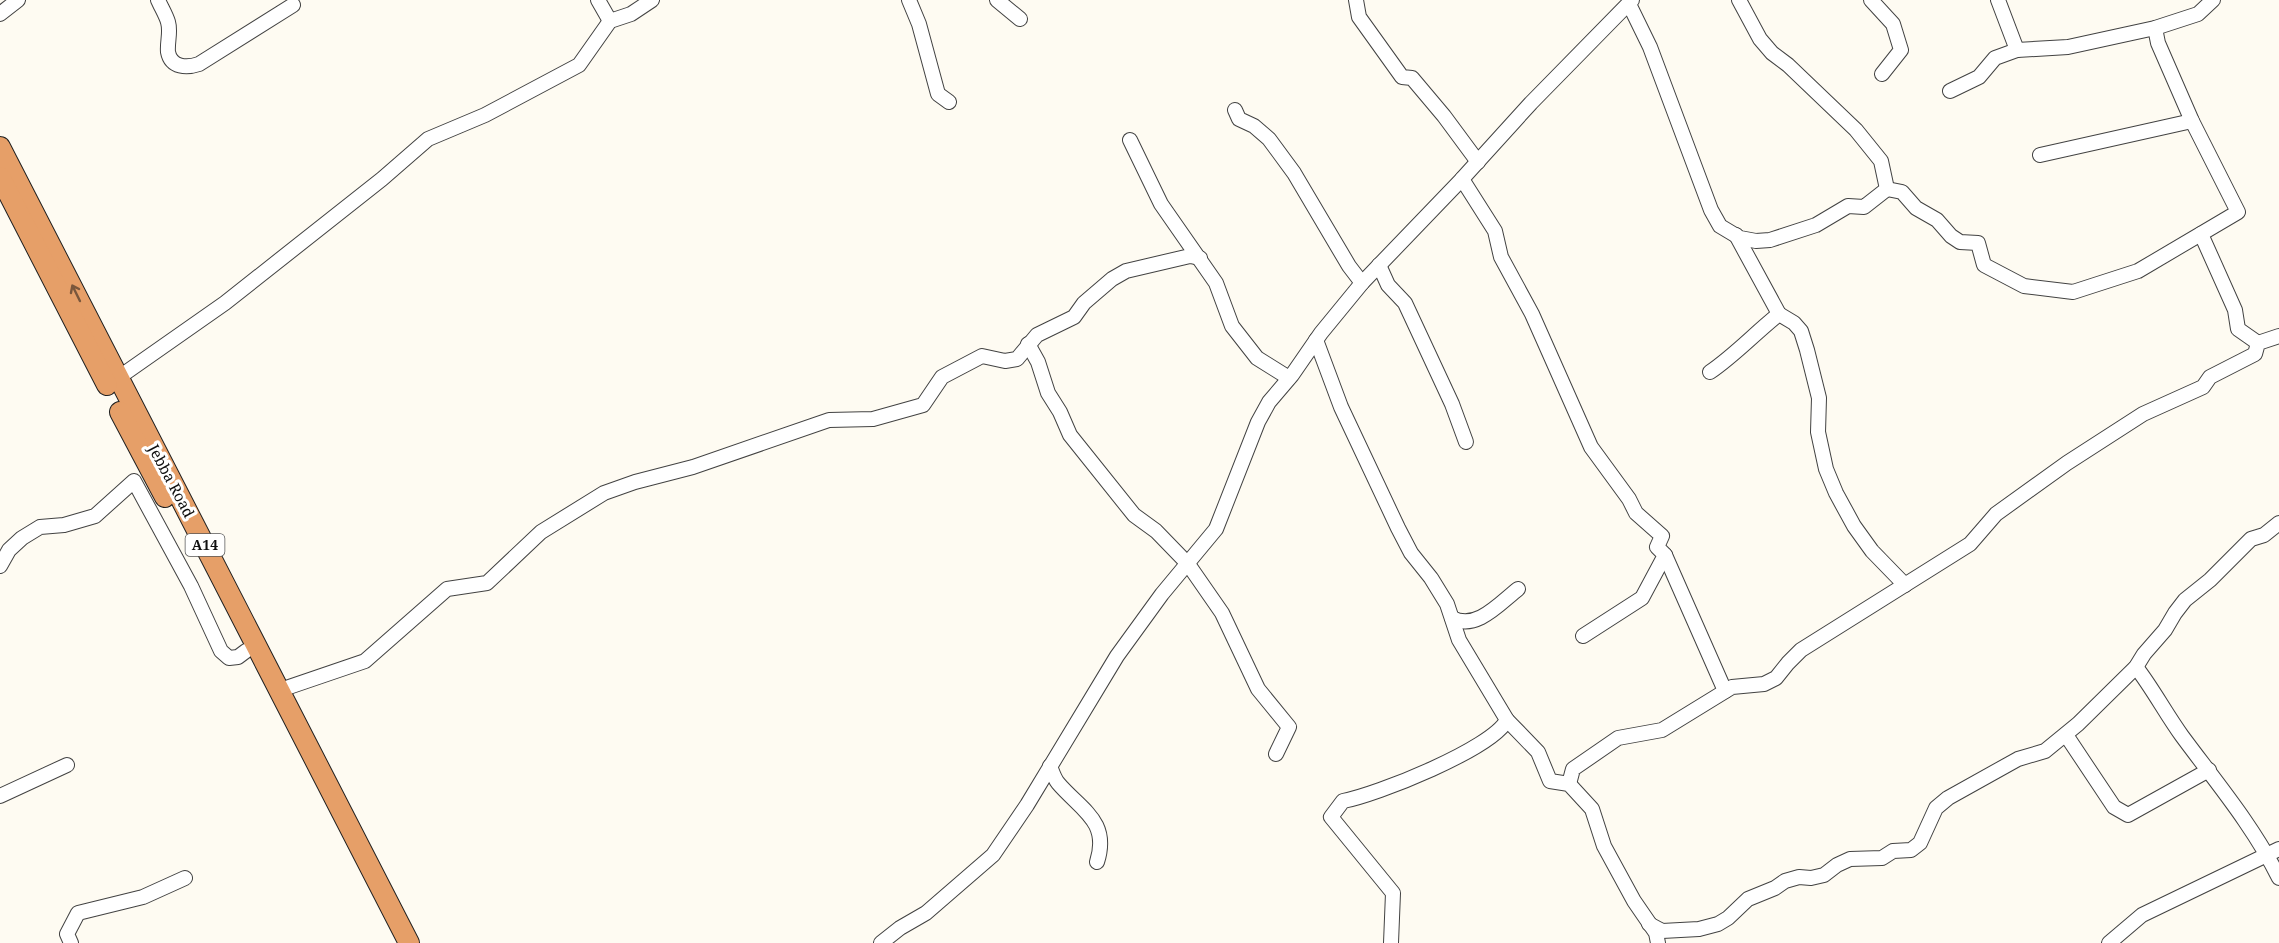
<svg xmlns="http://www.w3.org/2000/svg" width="2279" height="943" viewBox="0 0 2279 943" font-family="'Noto Serif',serif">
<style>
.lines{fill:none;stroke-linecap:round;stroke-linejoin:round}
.minor-casing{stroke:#424242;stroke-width:16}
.highway-casing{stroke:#202020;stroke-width:22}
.minor{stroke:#fff;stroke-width:14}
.highway{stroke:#e69f68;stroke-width:20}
.oneway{stroke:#7a573c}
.labels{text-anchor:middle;stroke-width:6;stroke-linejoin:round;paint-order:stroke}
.shield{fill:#fff;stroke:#575757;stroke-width:1.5}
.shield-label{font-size:14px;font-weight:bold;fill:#0f0f0f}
.street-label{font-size:15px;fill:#0f0f0f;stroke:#fff}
</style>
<rect width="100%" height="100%" fill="#fefbf2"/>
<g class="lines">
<defs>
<g id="minor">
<path d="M158 0C161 7 166 15 168 22 171 32 167 42 168 52 171 68 187 68 199 64L293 5"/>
<polyline points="598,0 610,21"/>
<polyline points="909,0 919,24 938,94 949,102"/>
<polyline points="997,0 1020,19"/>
<polyline points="1356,0 1359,17 1402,77 1412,78 1444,116 1478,162"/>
<polyline points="1871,0 1893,24 1901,50 1882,74"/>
<polyline points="1998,0 2017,50"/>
<polyline points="1629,4 1650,47 1711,210 1720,226 1740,238 1756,241 1770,240 1816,225 1848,206 1864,207 1887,189 1881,161 1856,130 1788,65 1772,53 1760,39 1739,0"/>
<polyline points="0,14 18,0"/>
<polyline points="1950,91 1979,77 1995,58 2017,50 2068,47 2155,28 2198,14 2213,0"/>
<polyline points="1235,110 1239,119 1254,126 1269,139 1294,173 1349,266 1362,283"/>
<polyline points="1130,140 1161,204 1216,283 1232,326 1257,358 1289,378"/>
<polyline points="2040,155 2192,121"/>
<polyline points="1462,179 1495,231 1501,257 1532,314 1591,447 1629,499 1636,513 1662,536 1657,547 1665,555 1642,598 1583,636"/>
<polyline points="1887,189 1902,192 1916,208 1937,220 1951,236 1960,242 1978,243 1984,265 2024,286 2073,292 2138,271 2238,212 2192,121 2158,43 2155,28"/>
<polyline points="2201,234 2235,310 2238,329 2258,343"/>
<polyline points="1379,265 1388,285 1405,303 1452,404 1466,442"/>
<polyline points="1779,314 1794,323 1801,331 1807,350 1819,398 1818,432 1826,469 1836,493 1854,526 1872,551 1905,585"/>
<path d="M1316 340 1341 407 1398 528 1411 553 1431 578 1447 604 1459 640 1507 720C1492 749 1376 795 1343 801L1331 817 1393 893 1391 943"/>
<polyline points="1028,344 1038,362 1048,393 1060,412 1070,435 1134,515 1156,531 1188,564 1222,613 1258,689 1289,727 1276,754"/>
<path d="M1710 372C1735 355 1755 333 1779 314L1736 235"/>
<polyline points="118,378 225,303 382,179 428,139 485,115 579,65 610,21 631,14 652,0"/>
<polyline points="1665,555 1725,691"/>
<polyline points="0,566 9,550 22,538 40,527 64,525 95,516 134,481 191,586 221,651 229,658 238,657 246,651"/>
<path d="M1452 618C1476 631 1499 604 1518 589"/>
<path d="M2136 667C2153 689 2166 714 2182 736 2216 782 2254 827 2279 878"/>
<polyline points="280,690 365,661 447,589 487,583 541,532 604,493 635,482 693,467 829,420 873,419 923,405 942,377 982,356 1005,361 1017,359 1037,335 1074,317 1084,303 1112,279 1126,271 1190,256 1200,258"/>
<polyline points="1507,720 1538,752 1550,781 1569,784 1592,809 1604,846 1634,901 1656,933 1658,943"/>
<polyline points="2066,735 2114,807 2128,815 2209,770"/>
<path d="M1050 766C1052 771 1054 778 1058 783 1081 810 1110 821 1097 862"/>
<polyline points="1569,784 1573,769 1618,738 1662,730 1732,687 1764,684 1776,678 1788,663 1801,650 1970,544 1996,514 2067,463 2143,414 2203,387 2210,377 2255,354 2258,343 2279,336"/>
<polyline points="0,796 67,765"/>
<polyline points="1649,924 1662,931 1699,929 1718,924 1728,918 1748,899 1775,888 1785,881 1799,877 1811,878 1824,875 1837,865 1850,859 1882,858 1893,851 1911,850 1920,843 1936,808 1948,798 2018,759 2045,751 2078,724 2136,667 2144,654 2165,630 2175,613 2185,600 2210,580 2251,539 2264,535 2279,523"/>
<polyline points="71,943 67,934 78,913 143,897 185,878"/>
<polyline points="881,943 900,928 926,913 993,855 1027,805 1117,656 1162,594 1216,529 1258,422 1269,402 1292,375 1321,333 1362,283 1462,179 1531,103 1632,0"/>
<polyline points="2109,943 2142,915 2279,849"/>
</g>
<g id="highway">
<polyline points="0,147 409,943"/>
<polyline points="0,177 107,385"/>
<polyline points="120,412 165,497"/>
</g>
</defs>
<use href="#minor" class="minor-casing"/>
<use href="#highway" class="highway-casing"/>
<use href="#minor" class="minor"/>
<use href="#highway" class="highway"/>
</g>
<defs><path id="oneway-shaft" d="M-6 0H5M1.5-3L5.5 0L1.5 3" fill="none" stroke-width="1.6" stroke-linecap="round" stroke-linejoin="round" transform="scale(1.5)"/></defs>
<use class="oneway" href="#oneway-shaft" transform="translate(76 293) rotate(-116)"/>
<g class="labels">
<rect class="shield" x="185.5" y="534" width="39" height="22" rx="4.5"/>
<g class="shield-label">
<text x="205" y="550">A14</text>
</g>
<g class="street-label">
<text transform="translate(171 481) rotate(62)" y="5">Jebba Road</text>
</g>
</g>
</svg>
